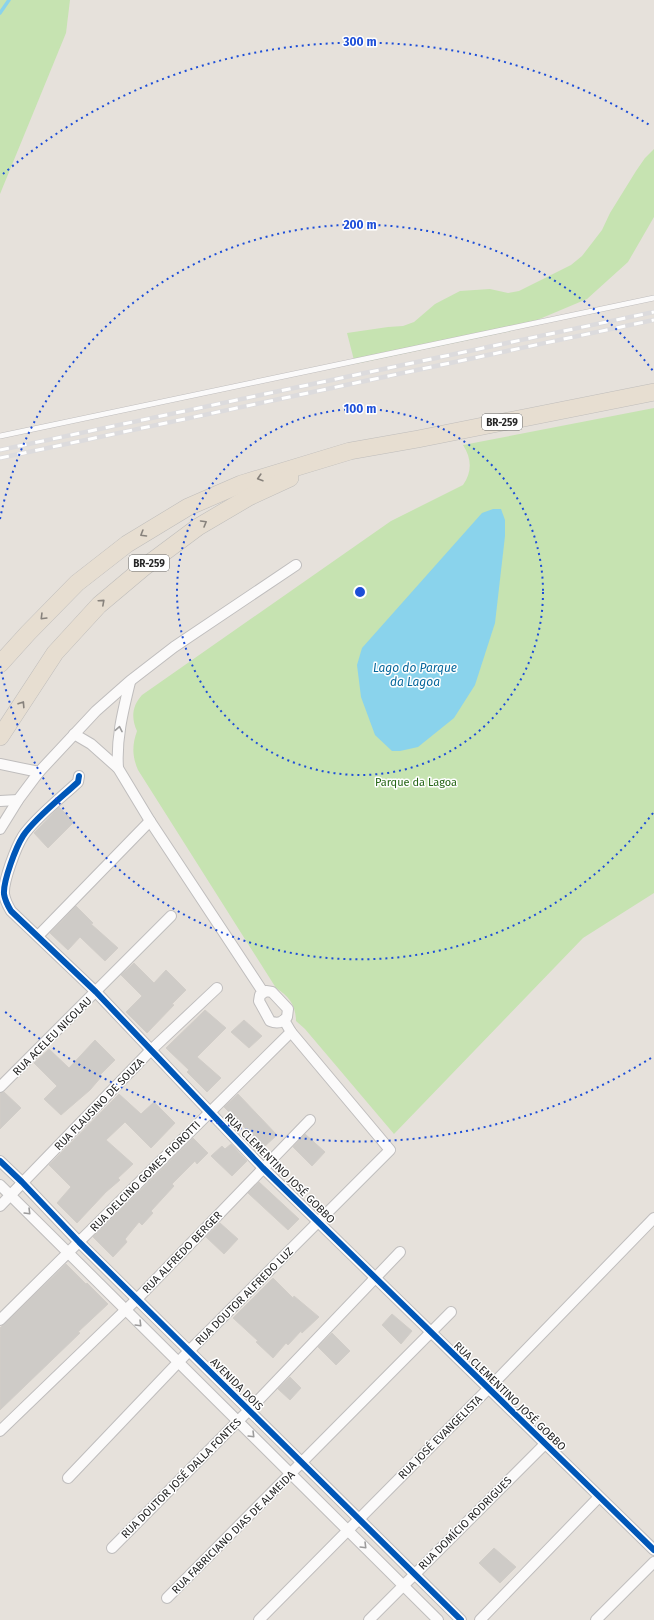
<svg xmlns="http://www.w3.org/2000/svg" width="654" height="1620" viewBox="0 0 654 1620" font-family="'Fira Sans',sans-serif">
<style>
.green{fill:#c6e3b1}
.water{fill:#8ad3ec}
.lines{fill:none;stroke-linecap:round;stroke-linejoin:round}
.stream{stroke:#8ad3ec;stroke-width:3.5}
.building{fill:#cecbc7;stroke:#d1cdc8}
.service-casing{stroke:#bfbdbd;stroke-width:6}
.minor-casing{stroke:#bfbdbd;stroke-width:12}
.trunk-casing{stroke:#bfbdbb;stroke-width:18}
.service{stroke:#fbfafa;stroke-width:5}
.minor{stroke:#fbfafa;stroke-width:10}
.trunk{stroke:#e7ded1;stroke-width:17}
.rail-casing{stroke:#dcdbdd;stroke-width:4.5}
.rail{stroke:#fff;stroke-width:3;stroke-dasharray:9;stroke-linecap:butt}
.cycleway-casing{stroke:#fff;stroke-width:8}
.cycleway{stroke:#0057b8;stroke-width:6}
.oneway{stroke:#87827c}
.oneway2{stroke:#9c9b9b}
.ring{fill:none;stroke:#1d4ed8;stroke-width:2;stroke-dasharray:2 4}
.labels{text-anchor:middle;stroke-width:3;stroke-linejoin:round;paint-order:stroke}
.shield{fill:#fff;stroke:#686868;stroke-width:1}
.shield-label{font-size:10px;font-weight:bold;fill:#272727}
.park-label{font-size:11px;fill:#256515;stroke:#fff}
.street-label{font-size:11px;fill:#272727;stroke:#fff}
.water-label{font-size:12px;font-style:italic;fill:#06679b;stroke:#fff}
.centre{fill:#1d4ed8;stroke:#fff;stroke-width:2}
.ring-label{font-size:12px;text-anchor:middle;font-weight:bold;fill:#1d4ed8;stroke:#fff;stroke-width:3;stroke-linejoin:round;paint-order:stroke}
</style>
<rect width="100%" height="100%" fill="#e6e1db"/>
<g class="green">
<polygon points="0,0 70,0 66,33 0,194"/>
<polygon points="654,149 654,217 628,262 587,299 511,331 355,364 347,333 388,327 403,326 414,322 435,304 460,291 490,289 508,293 519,291 571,265 582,256 602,230 610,213 636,171 645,158"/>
<path d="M654 408V893L583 938 394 1134 305 1029 296 1021C296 1006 289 996 276 988L138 770C132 756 132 745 137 731 131 718 132 706 142 695L391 521 463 485C472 472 472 459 463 445Z"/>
</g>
<polygon class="water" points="493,509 501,509 505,520 505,536 495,623 475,685 454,718 418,747 400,751 392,751 375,735 361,697 357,665 362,648 482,513"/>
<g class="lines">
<polyline class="stream" points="0,13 9,0"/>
</g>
<g class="building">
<polygon points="59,807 74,822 48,848 34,833"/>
<polygon points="76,906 93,923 91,924 118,948 105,961 80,937 68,950 50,933"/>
<polygon points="134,963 154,983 166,970 186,990 172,1004 174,1005 147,1033 126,1012 142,996 121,975"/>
<polygon points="205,1010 226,1028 197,1057 221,1078 207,1092 187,1072 189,1070 166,1048"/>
<polygon points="244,1020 262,1036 249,1048 231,1032"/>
<polygon points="95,1040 115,1060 100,1075 102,1076 90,1090 61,1115 44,1099 57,1086 34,1063 49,1049 69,1068"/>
<polygon points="4,1092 21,1108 0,1129 0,1093"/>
<polygon points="119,1094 141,1114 154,1102 175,1123 151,1148 125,1122 106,1140 133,1164 118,1178 120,1180 106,1192 77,1223 57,1203 71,1187 49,1165"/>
<polygon points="238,1094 277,1135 264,1147 224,1107"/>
<polygon points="305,1134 325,1152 312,1166 293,1147"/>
<polygon points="193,1138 208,1153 197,1164 195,1161 172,1184 174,1186 151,1211 153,1213 142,1225 139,1222 125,1239 127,1242 113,1257 93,1237"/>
<polygon points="231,1144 247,1161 232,1176 211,1156 222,1146 225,1149"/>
<polygon points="259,1182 299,1219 288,1230 248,1193"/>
<polygon points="220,1223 238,1239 224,1254 206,1237"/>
<polygon points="66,1264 86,1284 87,1283 108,1304 78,1332 80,1333 0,1410 0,1328"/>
<polygon points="273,1278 293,1298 294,1296 319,1317 302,1333 301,1331 288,1345 286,1343 273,1358 256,1342 258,1341 233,1318"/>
<polygon points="392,1314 412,1331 401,1344 382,1325"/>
<polygon points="332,1333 350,1351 336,1365 318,1347"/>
<polygon points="290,1377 301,1388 290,1400 278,1389"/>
<polygon points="494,1548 516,1567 500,1583 479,1563"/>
</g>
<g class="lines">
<defs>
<polyline id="service" points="0,436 654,298"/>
<g id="minor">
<polyline points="74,734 91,744 118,768 150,821 263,992"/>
<polyline points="0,764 39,772"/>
<path d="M118 768C116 738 123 711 130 682"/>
<path d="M79 776 78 782C62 797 34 819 23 836 16 847 3 881 4 894 5 901 8 906 11 911L96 992 263 1168 654 1550"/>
<polyline points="0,801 18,800"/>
<polyline points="0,829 18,800 39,772 96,711 130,681 174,647 296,565"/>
<polyline points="38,936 150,821"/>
<path d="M266 991 272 992 288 1009 287 1017C282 1023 277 1024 270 1021L259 1001 260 995Z"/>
<polyline points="0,1087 171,916"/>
<polyline points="0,1161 22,1182 79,1242 461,1620"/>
<polyline points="0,1185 438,1620"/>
<polyline points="0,1206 150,1051 217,988"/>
<polyline points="0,1320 291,1032"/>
<polyline points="0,1431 137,1299 310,1120"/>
<polyline points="68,1478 189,1351 390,1150 291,1032 284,1020"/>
<polyline points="112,1548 249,1410 400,1252"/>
<polyline points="167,1598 451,1312"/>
<polyline points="259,1620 488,1389 654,1218"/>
<polyline points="369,1620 545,1444"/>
<polyline points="480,1620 599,1497"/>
<polyline points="596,1620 654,1562"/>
</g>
<g id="trunk">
<polyline points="0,664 28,633 77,583 127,544 188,507 241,484 350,451 418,439 654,392"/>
<polyline points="0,737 55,653 99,605 143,568 198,527 249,497 290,478"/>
</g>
</defs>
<use href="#service" class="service-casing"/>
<use href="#minor" class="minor-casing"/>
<use href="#trunk" class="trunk-casing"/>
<use href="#service" class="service"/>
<use href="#minor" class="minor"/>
<use href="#trunk" class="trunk"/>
<defs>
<g id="rail">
<polyline points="0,450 654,312"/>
<polyline points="0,458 654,320"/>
</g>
</defs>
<use href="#rail" class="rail-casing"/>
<use href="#rail" class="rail"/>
<defs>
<g id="cycleway">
<path d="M79 776 78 782C62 797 34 819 23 836 16 847 3 881 4 894 5 901 8 906 11 911L96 992 263 1168 654 1550"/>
<polyline points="0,1161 22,1182 79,1242 461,1620"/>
</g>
</defs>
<use href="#cycleway" class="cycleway-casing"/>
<use href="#cycleway" class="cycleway"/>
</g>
<defs><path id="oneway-chevron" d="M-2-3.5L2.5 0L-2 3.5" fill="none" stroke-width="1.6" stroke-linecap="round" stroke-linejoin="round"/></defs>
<g class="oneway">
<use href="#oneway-chevron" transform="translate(260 478) rotate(163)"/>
<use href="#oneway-chevron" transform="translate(204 523) rotate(-30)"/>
<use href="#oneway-chevron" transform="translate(143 534) rotate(149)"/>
<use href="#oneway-chevron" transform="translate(102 602) rotate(-42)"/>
<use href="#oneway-chevron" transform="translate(43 617) rotate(135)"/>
<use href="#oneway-chevron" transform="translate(22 704) rotate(-57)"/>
</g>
<g class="oneway2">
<use href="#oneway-chevron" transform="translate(119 729) rotate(-79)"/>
<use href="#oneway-chevron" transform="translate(28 1212) rotate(45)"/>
<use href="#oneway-chevron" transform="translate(139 1324) rotate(45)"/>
<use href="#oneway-chevron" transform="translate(252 1435) rotate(45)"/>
<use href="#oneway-chevron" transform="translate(364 1546) rotate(45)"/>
</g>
<g class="ring">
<circle cx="360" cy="592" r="183"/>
<path d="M653 813A367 367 0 0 1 0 665M0 519A367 367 0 0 1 653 371"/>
<path d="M651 1058A550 550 0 0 1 3 1010M3 174A550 550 0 0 1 651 126"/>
</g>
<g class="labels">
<g class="shield">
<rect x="482" y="414" width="40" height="16" rx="3"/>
<rect x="129" y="555" width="40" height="16" rx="3"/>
</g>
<g class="shield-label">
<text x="502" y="426">BR-259</text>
<text x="149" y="567">BR-259</text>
</g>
<g class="park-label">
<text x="416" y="786">Parque da Lagoa</text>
</g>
<g class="street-label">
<text transform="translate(52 1036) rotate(-45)" y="4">RUA ACELEU NICOLAU</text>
<text transform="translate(99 1104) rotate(-46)" y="4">RUA FLAUSINO DE SOUZA</text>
<text transform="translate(280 1168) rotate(45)" y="4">RUA CLEMENTINO JOSÉ GOBBO</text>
<text transform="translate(145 1176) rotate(-45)" y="4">RUA DELCINO GOMES FIOROTTI</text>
<text transform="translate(182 1252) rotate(-46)" y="4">RUA ALFREDO BERGER</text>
<text transform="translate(244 1296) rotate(-45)" y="4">RUA DOUTOR ALFREDO LUZ</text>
<text transform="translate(237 1384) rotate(45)" y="4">AVENIDA DOIS</text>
<text transform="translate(510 1396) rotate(44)" y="4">RUA CLEMENTINO JOSÉ GOBBO</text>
<text transform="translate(440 1437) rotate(-45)" y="4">RUA JOSÉ EVANGELISTA</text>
<text transform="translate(181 1478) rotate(-45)" y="4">RUA DOUTOR JOSÉ DALLA FONTES</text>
<text transform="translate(465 1523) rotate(-45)" y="4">RUA DOMÍCIO RODRIGUES</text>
<text transform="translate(233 1532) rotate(-45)" y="4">RUA FABRICIANO DIAS DE ALMEIDA</text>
</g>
<g class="water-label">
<text x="415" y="672">Lago do Parque<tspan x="415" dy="14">da Lagoa</tspan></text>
</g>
</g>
<circle cx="360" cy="592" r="6" class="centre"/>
<g class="ring-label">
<text x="360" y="46">300 m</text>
<text x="360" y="229">200 m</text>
<text x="360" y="413">100 m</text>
</g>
</svg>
